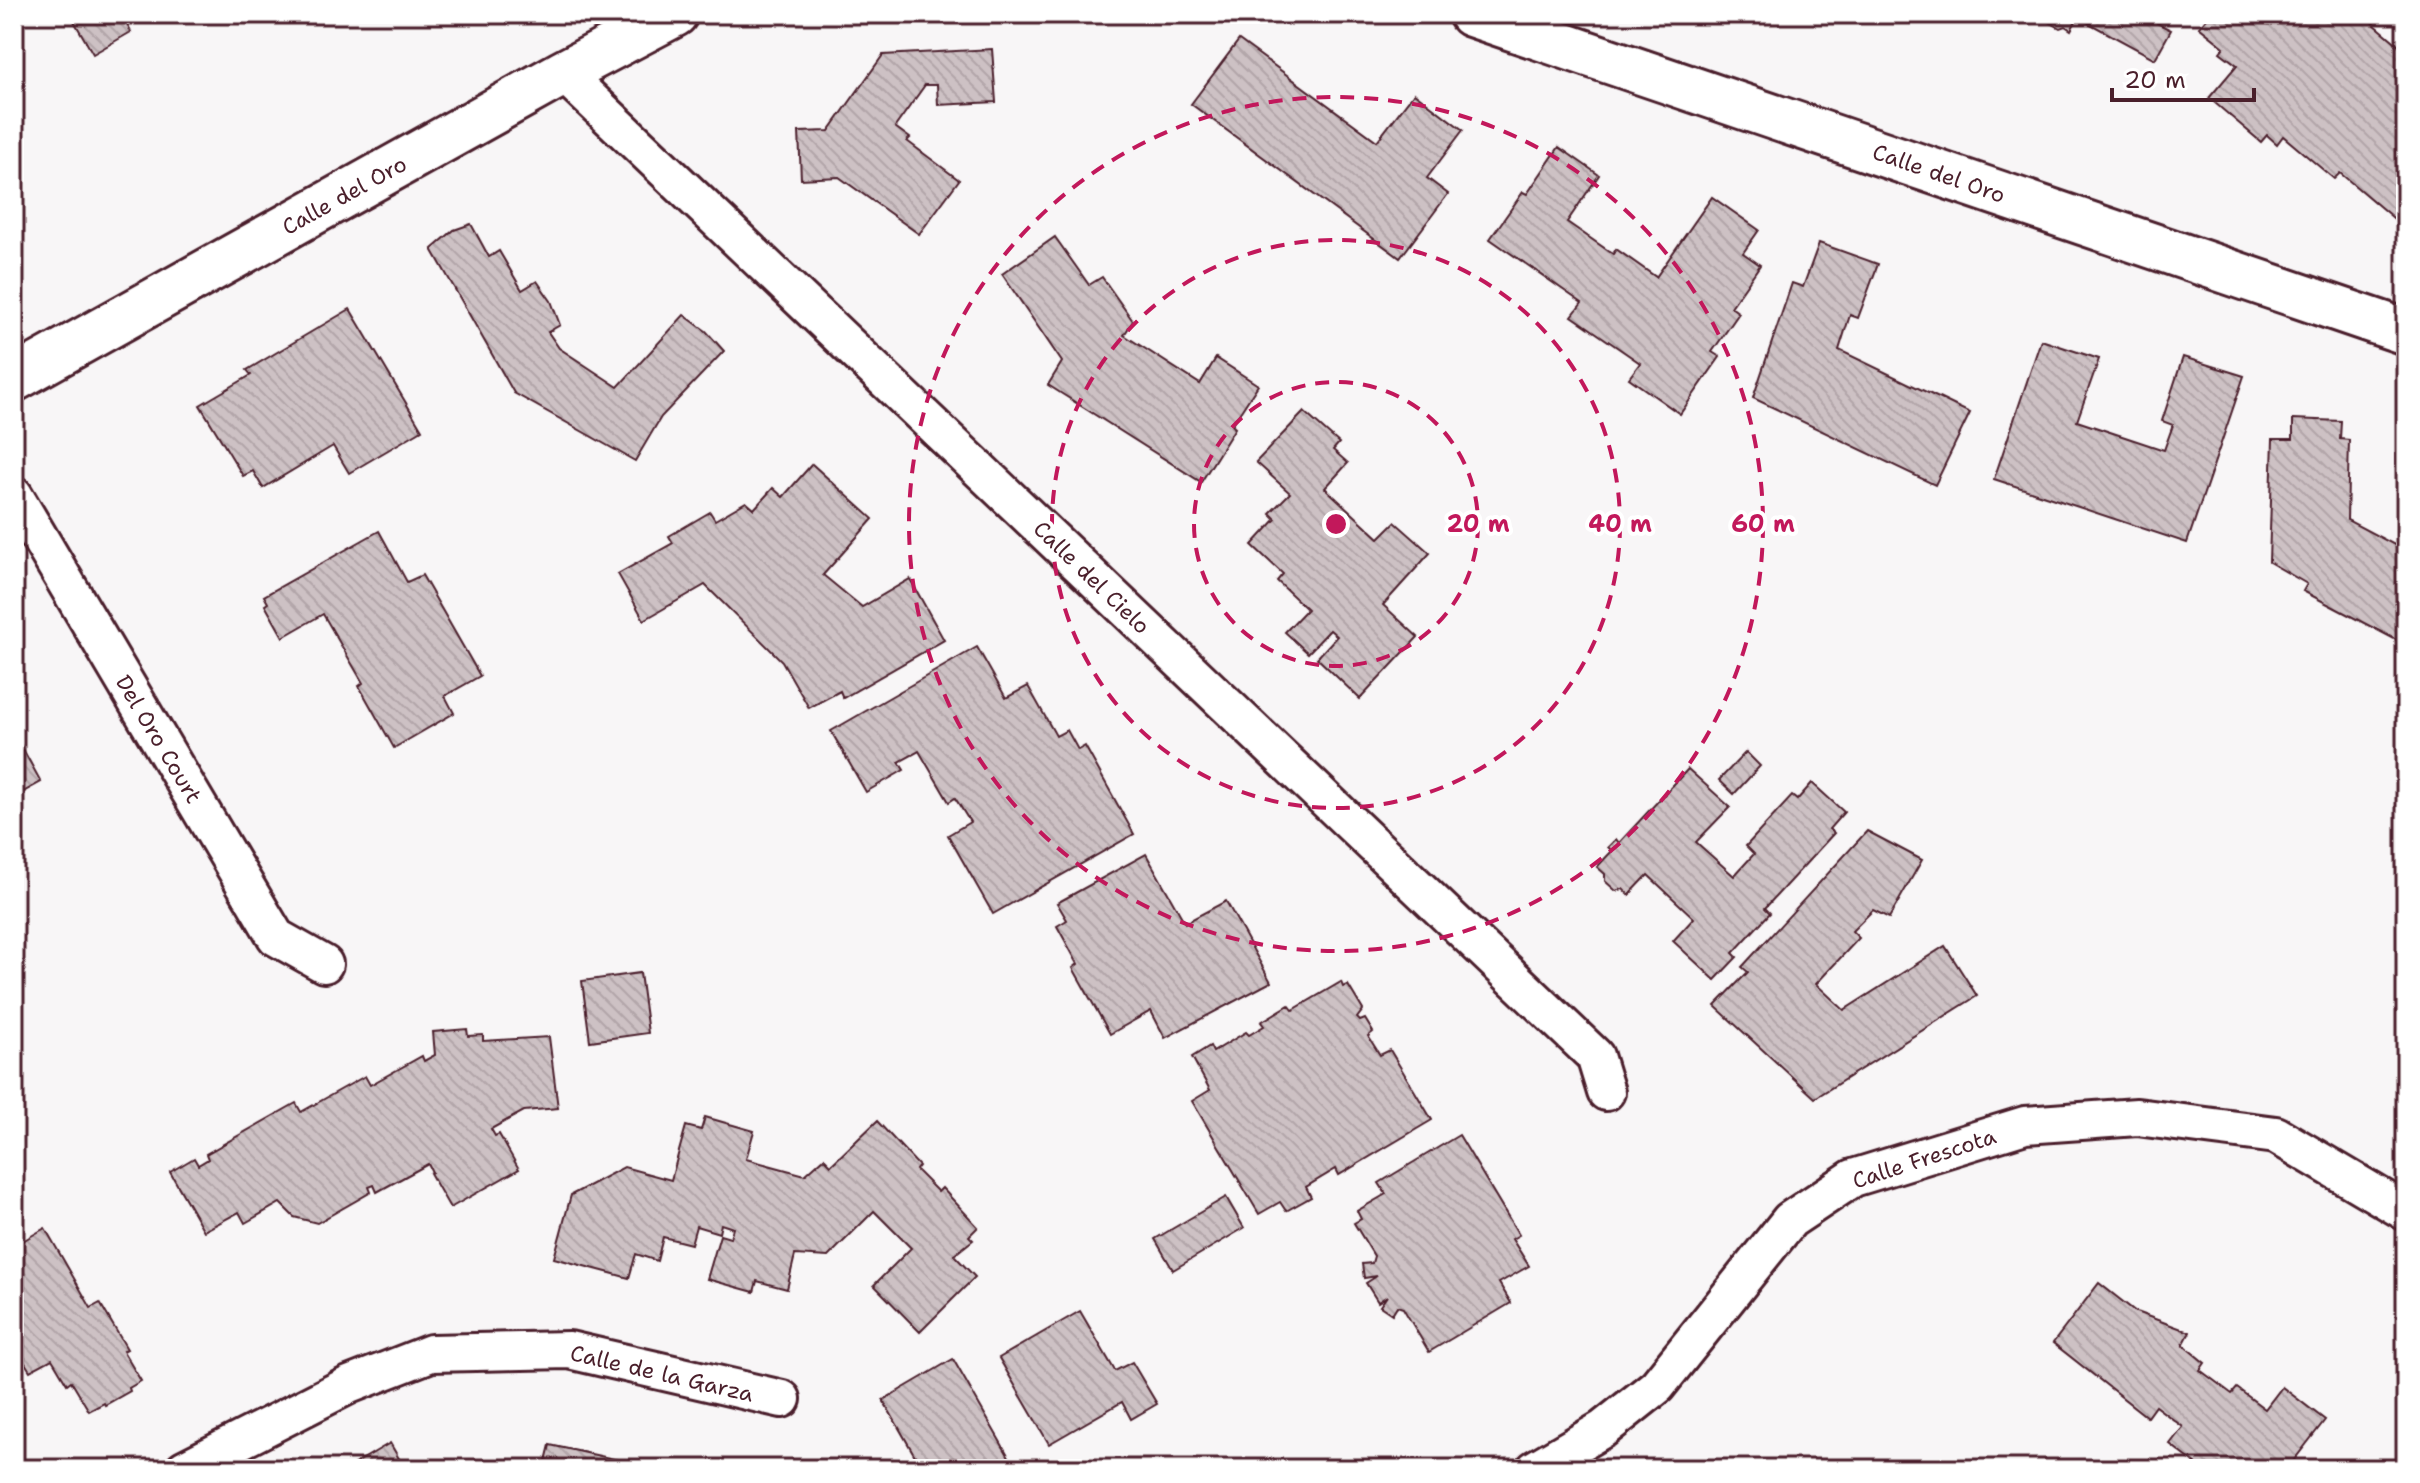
<svg xmlns="http://www.w3.org/2000/svg" width="2420" height="1483" viewBox="0 0 2420 1483" font-family="'Shantell Sans',sans-serif">
<style>
.building{fill:url(#building-back-hatch);stroke:#4a1f2b;stroke-width:2}
.lines{fill:none;stroke-linecap:round;stroke-linejoin:round}
.street-casing{stroke:#4a1f2b;stroke-width:42}
.secondary-casing{stroke:#4a1f2b;stroke-width:50}
.street{stroke:#fff;stroke-width:36}
.secondary{stroke:#fff;stroke-width:44}
.ring{fill:none;stroke:#c2185b;stroke-width:4;stroke-dasharray:14 10}
.labels{text-anchor:middle;stroke-width:8;stroke-linejoin:round;paint-order:stroke}
.street-label{font-size:22px;fill:#4a1f2b;stroke:#fff}
.centre{fill:#c2185b;stroke:#fff;stroke-width:4}
.ring-label{font-size:24px;text-anchor:middle;font-weight:bold;fill:#c2185b;stroke:#fff;stroke-width:8;stroke-linejoin:round;paint-order:stroke}
</style>
<defs>
<pattern id="building-back-hatch" width="6" height="6" patternUnits="userSpaceOnUse" patternTransform="scale(2)"><rect width="6" height="6" fill="#cdc1c4"/><path d="M-1 5l2 2M0 0l6 6M5-1l2 2" fill="none" stroke="#b2a5a9"/></pattern>
</defs>
<rect width="100%" height="100%" fill="#f8f6f7"/>
<filter id="ink" filterUnits="userSpaceOnUse"><feTurbulence type="fractalNoise" baseFrequency=".0125" numOctaves="2"/><feDisplacementMap in="SourceGraphic" scale="16" xChannelSelector="R" yChannelSelector="G"/><feConvolveMatrix kernelMatrix="1 2 1 2 8 2 1 2 1" color-interpolation-filters="sRGB"/></filter>
<g filter="url(#ink)">
<g class="building">
<polygon points="70,14 121,14 131,32 93,54"/>
<polygon points="2041,14 2080,14 2071,30 2065,26 2060,28 2044,19"/>
<polygon points="2088,14 2162,14 2157,23 2171,30 2155,59 2085,21"/>
<polygon points="2210,14 2362,14 2406,51 2406,213 2398,222 2340,173 2334,179 2283,136 2277,144 2267,135 2261,142 2209,98 2237,65 2220,52 2224,47 2199,27"/>
<polygon points="1239,40 1377,141 1414,93 1463,130 1427,178 1448,194 1400,258 1191,104"/>
<polygon points="992,49 996,102 938,105 937,85 925,85 895,127 910,138 907,141 959,180 919,234 839,177 801,179 799,132 829,131 883,55"/>
<polygon points="1559,147 1599,175 1567,222 1613,254 1616,249 1656,277 1712,197 1759,230 1743,253 1760,265 1731,307 1739,313 1712,352 1720,357 1680,414 1629,378 1640,363 1572,316 1582,303 1490,239 1523,192 1527,194"/>
<polygon points="471,224 489,257 499,251 522,290 537,281 551,301 560,325 548,332 559,348 618,387 684,315 706,331 724,351 661,417 635,461 514,393 432,249 454,230"/>
<polygon points="1055,237 1089,285 1102,277 1133,321 1124,335 1200,384 1216,358 1258,385 1232,425 1235,428 1201,482 1048,385 1062,362 1002,274"/>
<polygon points="1819,243 1878,264 1858,318 1850,315 1839,350 1970,413 1935,485 1753,398 1792,283 1803,287"/>
<polygon points="350,309 422,430 349,473 333,446 263,488 253,471 243,476 200,405 251,375 247,370"/>
<polygon points="2041,340 2099,359 2077,421 2164,450 2173,425 2162,421 2183,357 2244,376 2187,543 1994,479"/>
<polygon points="1304,412 1339,443 1333,450 1348,463 1325,488 1379,538 1395,522 1430,553 1383,605 1418,637 1360,699 1317,658 1337,636 1330,630 1308,653 1285,632 1307,609 1277,581 1283,574 1252,545 1276,519 1270,513 1290,493 1256,462"/>
<polygon points="2293,419 2341,421 2340,439 2349,440 2347,520 2402,549 2406,542 2406,645 2303,591 2307,584 2269,562 2273,439 2293,439"/>
<polygon points="812,464 873,519 823,575 862,607 910,579 944,640 843,698 840,691 809,708 782,661 705,585 644,620 618,574 673,543 669,536 710,512 715,520 746,502 754,509 773,488 783,497"/>
<polygon points="379,531 407,582 422,575 480,676 445,696 454,713 394,748 359,686 363,683 323,614 283,637 265,605 268,603 264,596"/>
<polygon points="977,647 1006,698 1028,686 1056,736 1067,730 1078,750 1085,746 1134,834 993,914 948,835 970,822 955,798 949,802 919,751 899,762 904,770 866,792 831,731"/>
<polygon points="14,733 41,782 14,797"/>
<polygon points="1746,752 1760,766 1734,794 1719,780"/>
<polygon points="1688,769 1730,807 1696,842 1734,876 1754,854 1746,846 1792,796 1797,800 1812,783 1844,812 1829,829 1834,833 1765,908 1770,913 1733,953 1737,957 1715,980 1673,941 1694,918 1648,875 1629,895 1623,889 1616,891 1605,881 1605,874 1597,867 1612,851 1608,847 1616,839 1619,843"/>
<polygon points="1867,831 1922,860 1889,918 1873,910 1852,931 1859,938 1816,984 1844,1010 1945,946 1977,996 1815,1098 1715,1006 1748,972 1742,967"/>
<polygon points="1146,854 1185,923 1226,901 1271,982 1165,1038 1151,1011 1110,1034 1073,968 1078,964 1057,926 1067,920 1057,903"/>
<polygon points="640,973 648,1033 590,1041 582,981"/>
<polygon points="1341,982 1343,987 1348,985 1363,1010 1357,1018 1360,1021 1365,1019 1373,1032 1368,1036 1380,1055 1390,1050 1432,1120 1339,1175 1336,1169 1306,1187 1311,1197 1286,1211 1280,1202 1259,1214 1192,1101 1210,1090 1192,1057 1210,1046 1213,1052 1246,1032 1249,1035 1264,1026 1261,1022 1289,1005 1293,1010"/>
<polygon points="467,1029 468,1036 483,1035 483,1041 549,1037 558,1108 524,1111 491,1129 495,1136 499,1134 519,1169 450,1208 430,1173 432,1172 428,1164 377,1192 374,1185 369,1187 371,1192 317,1223 294,1217 280,1203 245,1223 239,1212 204,1231 170,1172 194,1158 198,1165 208,1159 206,1154 296,1103 301,1112 365,1076 370,1085 422,1056 424,1061 435,1055 433,1032"/>
<polygon points="705,1117 754,1131 746,1159 805,1175 824,1158 831,1165 877,1121 919,1166 916,1170 938,1192 942,1188 978,1227 969,1236 973,1240 954,1255 975,1277 920,1332 874,1285 911,1248 874,1211 828,1257 795,1255 787,1289 757,1281 754,1292 707,1279 720,1235 730,1238 733,1228 721,1224 719,1233 696,1226 691,1244 663,1237 657,1261 636,1254 629,1278 554,1258 571,1195 624,1167 671,1180 686,1126 701,1130"/>
<polygon points="1459,1135 1519,1235 1512,1239 1529,1266 1499,1283 1511,1303 1429,1352 1403,1308 1397,1306 1392,1314 1380,1306 1387,1296 1378,1302 1366,1283 1377,1276 1364,1278 1362,1264 1372,1263 1374,1256 1354,1223 1361,1219 1357,1211 1386,1194 1379,1183"/>
<polygon points="1226,1197 1244,1228 1173,1270 1155,1239"/>
<polygon points="45,1228 91,1308 100,1303 127,1349 123,1351 141,1381 129,1388 130,1391 105,1405 104,1403 89,1411 71,1381 67,1384 52,1359 30,1371 25,1363 20,1367 18,1362 14,1365 14,1246"/>
<polygon points="2099,1283 2136,1312 2190,1332 2183,1345 2205,1363 2200,1370 2232,1394 2237,1388 2265,1409 2282,1387 2325,1420 2287,1469 2202,1469 2170,1444 2183,1427 2155,1406 2147,1417 2053,1343"/>
<polygon points="1080,1311 1115,1371 1132,1362 1157,1404 1131,1419 1122,1402 1049,1444 999,1358"/>
<polygon points="953,1359 1016,1469 893,1469 915,1456 883,1400"/>
<polygon points="390,1443 405,1469 346,1469"/>
<polygon points="550,1445 632,1463 637,1467 642,1464 647,1469 544,1469"/>
</g>
<g class="lines">
<defs>
<g id="street">
<polyline points="563,73 1595,1056 1606,1092"/>
<polyline points="14,495 276,937 324,964"/>
<polyline points="184,1469 349,1385 431,1353 569,1350 782,1399"/>
<polyline points="1535,1469 1603,1429 1657,1386 1790,1220 1853,1178 2025,1125 2137,1117 2276,1135 2406,1212"/>
</g>
<g id="secondary">
<polyline points="1471,14 2406,332"/>
<polyline points="14,379 563,73 675,14"/>
</g>
</defs>
<use href="#street" class="street-casing"/>
<use href="#secondary" class="secondary-casing"/>
<use href="#street" class="street"/>
<use href="#secondary" class="secondary"/>
</g>
</g>
<g class="ring">
<circle cx="1336" cy="524" r="142"/>
<circle cx="1336" cy="524" r="284"/>
<circle cx="1336" cy="524" r="427"/>
</g>
<g class="labels">
<g class="street-label">
<text transform="translate(1939 173) rotate(19)" y="8">Calle del Oro</text>
<text transform="translate(344 195) rotate(-29)" y="8">Calle del Oro</text>
<text transform="translate(1092 577) rotate(44)" y="8">Calle del Cielo</text>
<text transform="translate(159 739) rotate(59)" y="8">Del Oro Court</text>
<text transform="translate(1924 1158) rotate(-18)" y="8">Calle Frescota</text>
<text transform="translate(662 1373) rotate(13)" y="8">Calle de la Garza</text>
</g>
</g>
<circle cx="1336" cy="524" r="12" class="centre"/>
<g class="ring-label">
<text x="1478" y="532">20 m</text>
<text x="1620" y="532">40 m</text>
<text x="1763" y="532">60 m</text>
</g>
<rect width="2420" height="1483" fill="none" stroke="#fff" stroke-width="48"/>
<rect x="24" y="24" width="2372" height="1435" fill="none" stroke="#4a1f2b" stroke-width="3" filter="url(#ink)"/>
<path d="M2112 88v12h142v-12" fill="none" stroke="#4a1f2b" stroke-width="4"/>
<text x="2124" y="88" font-size="24" fill="#4a1f2b" stroke="#ffffff" stroke-width="6" paint-order="stroke">20 m</text>
</svg>
